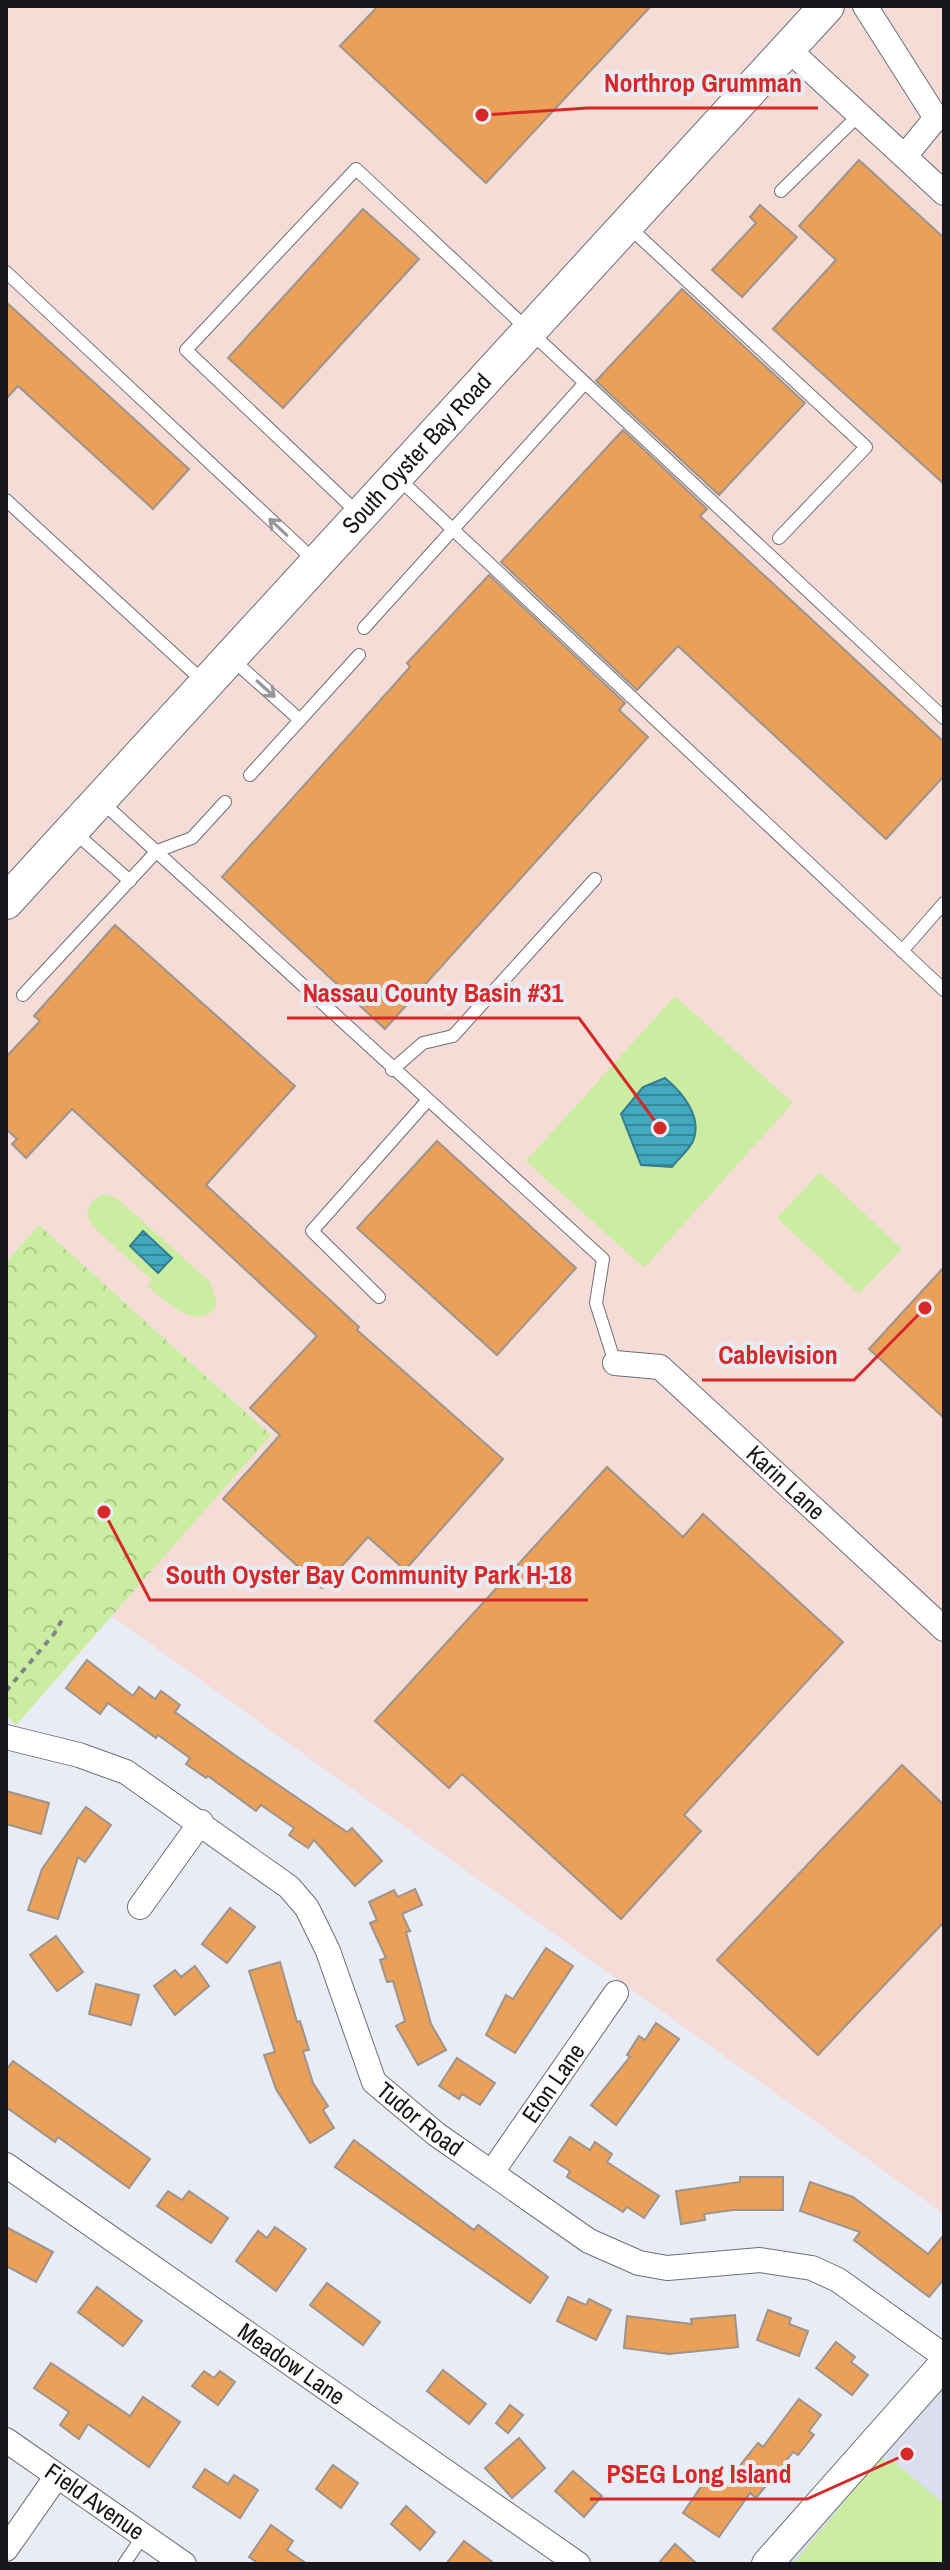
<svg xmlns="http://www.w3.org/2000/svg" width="950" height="2570" viewBox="0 0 950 2570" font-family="'Archivo Narrow',sans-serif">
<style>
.commercial{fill:#f5dcd6}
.built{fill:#dadeef}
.grass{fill:#caeda1}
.park{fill:url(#park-crowns)}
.water{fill:url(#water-rules);stroke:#357d8e;stroke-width:2}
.building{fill:#eaa059;stroke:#9c948d;stroke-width:2}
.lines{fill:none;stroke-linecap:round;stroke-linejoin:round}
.service-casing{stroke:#6d6f78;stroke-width:14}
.minor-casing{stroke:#6d6f78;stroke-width:26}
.tertiary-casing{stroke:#6d6f78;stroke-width:32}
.secondary-casing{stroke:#6d6f78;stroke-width:36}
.path{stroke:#84858c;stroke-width:4;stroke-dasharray:6 6;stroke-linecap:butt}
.service{stroke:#fff;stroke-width:12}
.minor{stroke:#fff;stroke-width:24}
.tertiary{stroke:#fff;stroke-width:30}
.secondary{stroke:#fff;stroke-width:34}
.oneway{stroke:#969798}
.labels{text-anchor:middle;stroke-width:8;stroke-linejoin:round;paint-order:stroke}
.street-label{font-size:24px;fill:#16171a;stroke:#e9ebf5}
.leader{fill:none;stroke:#d62828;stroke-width:3}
.callout-dot{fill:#d62828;stroke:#e9ebf5;stroke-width:3}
.callout-label{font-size:26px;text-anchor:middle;font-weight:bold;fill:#d62828;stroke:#e9ebf5;stroke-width:8;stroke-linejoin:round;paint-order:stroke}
</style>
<defs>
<pattern id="park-crowns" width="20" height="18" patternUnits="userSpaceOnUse" patternTransform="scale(2)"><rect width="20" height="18" fill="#caeda1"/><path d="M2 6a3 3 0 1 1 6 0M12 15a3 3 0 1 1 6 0" fill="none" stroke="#adca8a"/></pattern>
<pattern id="water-rules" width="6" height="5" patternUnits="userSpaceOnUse" patternTransform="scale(2)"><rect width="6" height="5" fill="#42a9c0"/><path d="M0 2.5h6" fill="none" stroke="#36899b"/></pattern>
</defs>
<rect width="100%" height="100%" fill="#e9ebf5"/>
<polygon class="commercial" points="6,6 944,6 944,2214 110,1615 270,1434 39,1225 6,1262"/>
<polygon class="built" points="944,2372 944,2564 774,2564"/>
<g class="grass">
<polygon points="675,996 793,1103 644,1268 526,1161"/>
<polygon points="820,1172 902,1249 859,1294 777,1218"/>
<path d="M104 1194 117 1198 210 1282 217 1303C202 1336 164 1301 147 1285L152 1280 92 1226 87 1213 93 1200Z"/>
<polygon points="881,2457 885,2462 893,2461 944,2504 944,2564 793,2564"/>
</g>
<polygon class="park" points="39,1225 271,1435 16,1725 6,1716 6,1262"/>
<g class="water">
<path d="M665 1078C682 1092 703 1117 693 1141 689 1150 678 1159 672 1167L641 1165 621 1114 643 1087Z"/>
<polygon points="143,1231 172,1258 158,1273 130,1246"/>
</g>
<g class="building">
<polygon points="378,6 651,6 486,183 340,46"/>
<polygon points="859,160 944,238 944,484 773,329 836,260 799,226"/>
<polygon points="760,205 797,237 742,297 712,270 756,223 750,217"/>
<polygon points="363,209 419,259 283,408 228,358"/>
<polygon points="682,289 805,403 719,495 596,381"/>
<polygon points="6,302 189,469 153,509 18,386 6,399"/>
<polygon points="623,430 707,509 700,516 944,742 944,776 886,839 678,646 637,690 501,562"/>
<polygon points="489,575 625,703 619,710 648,737 385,1029 222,877 410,667 407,663"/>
<polygon points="115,925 295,1086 206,1185 359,1327 357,1330 503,1459 405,1570 368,1537 322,1588 223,1499 280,1435 250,1408 317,1336 72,1109 26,1158 12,1144 17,1139 6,1129 6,1057 40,1021 34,1016"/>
<polygon points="437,1141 576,1268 497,1355 357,1228"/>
<polygon points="944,1267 944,1418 869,1349"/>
<polygon points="607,1467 683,1537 703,1514 843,1642 684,1815 701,1831 621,1919 462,1774 449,1788 375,1721"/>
<polygon points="87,1660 133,1696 139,1687 155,1699 161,1691 180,1705 175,1712 239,1758 347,1832 352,1828 382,1861 355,1886 314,1840 308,1848 289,1835 294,1828 261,1805 256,1811 208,1776 206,1778 186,1764 190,1758 158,1735 156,1738 108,1703 100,1714 66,1688"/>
<polygon points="902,1765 944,1805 944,1922 818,2055 717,1960"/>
<polygon points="6,1791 49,1803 41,1834 6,1824"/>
<polygon points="86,1807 111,1825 85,1862 78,1857 58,1919 28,1910 42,1869"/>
<polygon points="415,1889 422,1905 402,1914 410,1931 406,1932 431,2024 446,2050 418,2065 396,2026 405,2021 393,1981 387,1982 380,1960 386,1958 370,1923 377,1920 369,1902 394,1890 398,1897"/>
<polygon points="230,1908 255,1927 227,1963 202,1944"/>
<polygon points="56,1936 83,1972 57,1991 30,1955"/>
<polygon points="546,1948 573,1966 515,2053 486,2035 506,1995 513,1999"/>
<polygon points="280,1962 297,2022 300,2021 309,2050 303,2051 313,2083 328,2106 323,2110 334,2128 310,2143 276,2089 264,2055 275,2052 249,1971"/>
<polygon points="195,1966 209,1986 175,2015 154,1986 175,1970 181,1977"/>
<polygon points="96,1984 139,1995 131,2025 89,2014"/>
<polygon points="656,2023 679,2039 616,2125 591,2105 630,2057 627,2055 639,2036 645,2040"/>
<polygon points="457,2058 495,2083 480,2105 462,2094 459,2099 439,2086"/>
<polygon points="13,2061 150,2159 129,2188 58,2137 55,2142 6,2107 6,2070"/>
<polygon points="570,2137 590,2150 595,2142 612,2154 607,2162 659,2196 644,2218 627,2207 623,2212 567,2177 570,2171 554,2161"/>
<polygon points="354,2140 474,2230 478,2225 548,2277 530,2303 335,2167"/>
<polygon points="740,2177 783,2177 783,2210 733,2210 704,2214 705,2220 681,2224 676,2191 740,2182"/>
<polygon points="810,2182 853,2197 928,2254 944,2235 944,2279 929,2297 854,2240 860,2232 800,2211"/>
<polygon points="168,2191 182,2200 189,2191 228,2218 211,2243 157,2206"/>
<polygon points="6,2227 53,2252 36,2282 6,2266"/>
<polygon points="275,2227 306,2249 276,2291 236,2261 258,2231 267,2238"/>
<polygon points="327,2283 380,2322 363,2345 310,2305"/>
<polygon points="97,2287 142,2321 123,2346 78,2312"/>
<polygon points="568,2297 586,2305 589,2299 611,2310 596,2340 557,2321"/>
<polygon points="768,2310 791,2318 789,2324 808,2331 799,2356 757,2340"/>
<polygon points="735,2315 738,2347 669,2354 624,2348 627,2316 692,2324 691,2319"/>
<polygon points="836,2342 855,2357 851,2362 868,2375 852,2395 816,2368"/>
<polygon points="51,2363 130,2416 143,2397 180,2422 149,2467 88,2424 79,2439 60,2425 69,2412 34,2388"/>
<polygon points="443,2370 486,2404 469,2424 427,2391"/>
<polygon points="204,2371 214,2378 220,2371 235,2382 218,2405 192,2386"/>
<polygon points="799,2399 821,2415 809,2431 814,2435 798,2455 793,2452 756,2498 750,2493 719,2537 683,2513 707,2478 722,2488 758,2443 763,2447"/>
<polygon points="510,2405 523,2415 508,2433 496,2423"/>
<polygon points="519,2438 545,2468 512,2498 485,2468"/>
<polygon points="333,2465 358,2483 341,2508 316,2489"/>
<polygon points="205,2469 228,2484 234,2475 258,2490 240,2518 193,2487"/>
<polygon points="573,2471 602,2496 584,2517 555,2491"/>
<polygon points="406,2506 435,2532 420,2550 391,2524"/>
<polygon points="271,2525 293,2541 287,2550 307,2564 259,2564 249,2557"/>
<polygon points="464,2541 495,2564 446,2564"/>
<polygon points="675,2544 697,2564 658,2564"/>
</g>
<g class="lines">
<defs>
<g id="service">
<polyline points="781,191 860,114"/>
<polyline points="629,227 866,447 779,538"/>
<polyline points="6,272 316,562"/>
<polyline points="398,478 944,990"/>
<polyline points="6,500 204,682"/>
<polyline points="359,514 186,350 356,169 944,718"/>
<polyline points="364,628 584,384"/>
<polyline points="233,660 300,720"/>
<polyline points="250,775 359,655"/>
<polyline points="102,802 603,1259 596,1303 615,1363"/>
<polyline points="72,830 130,881"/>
<polyline points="902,951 944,903"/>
<polyline points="23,995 157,851 192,838 225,802"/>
<polyline points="392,1070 423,1043 453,1036 595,879"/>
<polyline points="379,1297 312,1231 427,1101"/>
<polyline points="124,2564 143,2536"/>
</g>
<g id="minor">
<polyline points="865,6 936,118 905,156"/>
<polyline points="788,49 944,193"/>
<path id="s1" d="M615 1363 660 1367 944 1629"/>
<path id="s2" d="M6 1737 79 1755 126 1772 289 1887 307 1908 328 1951 374 2082 436 2134 589 2241 639 2263 667 2268 760 2260 812 2268 838 2280 944 2356"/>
<polyline points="140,1907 201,1822"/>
<path id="s3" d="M6 2165 578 2564"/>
<path id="s4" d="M492 2172 616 1993"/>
<path id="s5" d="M6 2440 184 2564"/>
<polyline points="6,2549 57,2476"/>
</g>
<polyline id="tertiary" points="767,2564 944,2364"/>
<g id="secondary">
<path id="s6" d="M6 902 827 6"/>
</g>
</defs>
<use href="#service" class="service-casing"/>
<use href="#minor" class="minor-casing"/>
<use href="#tertiary" class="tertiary-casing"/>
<use href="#secondary" class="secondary-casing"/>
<polyline class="path" points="6,1691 54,1634 63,1618"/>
<use href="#service" class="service"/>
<use href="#minor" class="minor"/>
<use href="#tertiary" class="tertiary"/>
<use href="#secondary" class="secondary"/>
</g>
<defs><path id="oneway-shaft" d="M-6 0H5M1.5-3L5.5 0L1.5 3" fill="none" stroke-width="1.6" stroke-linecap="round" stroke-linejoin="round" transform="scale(2)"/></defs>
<g class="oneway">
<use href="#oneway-shaft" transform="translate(278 527) rotate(-137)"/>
<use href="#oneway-shaft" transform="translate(266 689) rotate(42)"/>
</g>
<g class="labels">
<g class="street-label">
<text dy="8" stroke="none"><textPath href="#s6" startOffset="608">South Oyster Bay Road</textPath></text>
<text dy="8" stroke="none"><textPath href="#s1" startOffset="216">Karin Lane</textPath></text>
<text dy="8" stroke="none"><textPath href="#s4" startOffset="108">Eton Lane</textPath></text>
<text dy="8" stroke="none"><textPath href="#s2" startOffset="598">Tudor Road</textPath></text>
<text dy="8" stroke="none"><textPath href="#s3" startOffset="348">Meadow Lane</textPath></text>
<text dy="8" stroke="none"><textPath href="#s5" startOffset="108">Field Avenue</textPath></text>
</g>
</g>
<path class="leader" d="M482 115L588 108H818M660 1128L579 1018H287M925 1308L854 1380H702M104 1512L150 1600H588M907 2454L807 2499H590"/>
<g class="callout-dot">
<circle cx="482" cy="115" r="8"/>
<circle cx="660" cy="1128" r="8"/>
<circle cx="925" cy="1308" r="8"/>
<circle cx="104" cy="1512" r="8"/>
<circle cx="907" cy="2454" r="8"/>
</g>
<g class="callout-label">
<text x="703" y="92">Northrop Grumman</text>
<text x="433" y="1002">Nassau County Basin #31</text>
<text x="778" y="1364">Cablevision</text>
<text x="369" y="1584">South Oyster Bay Community Park H-18</text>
<text x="699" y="2483">PSEG Long Island</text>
</g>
<rect width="950" height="2570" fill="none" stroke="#16171a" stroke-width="16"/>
</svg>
